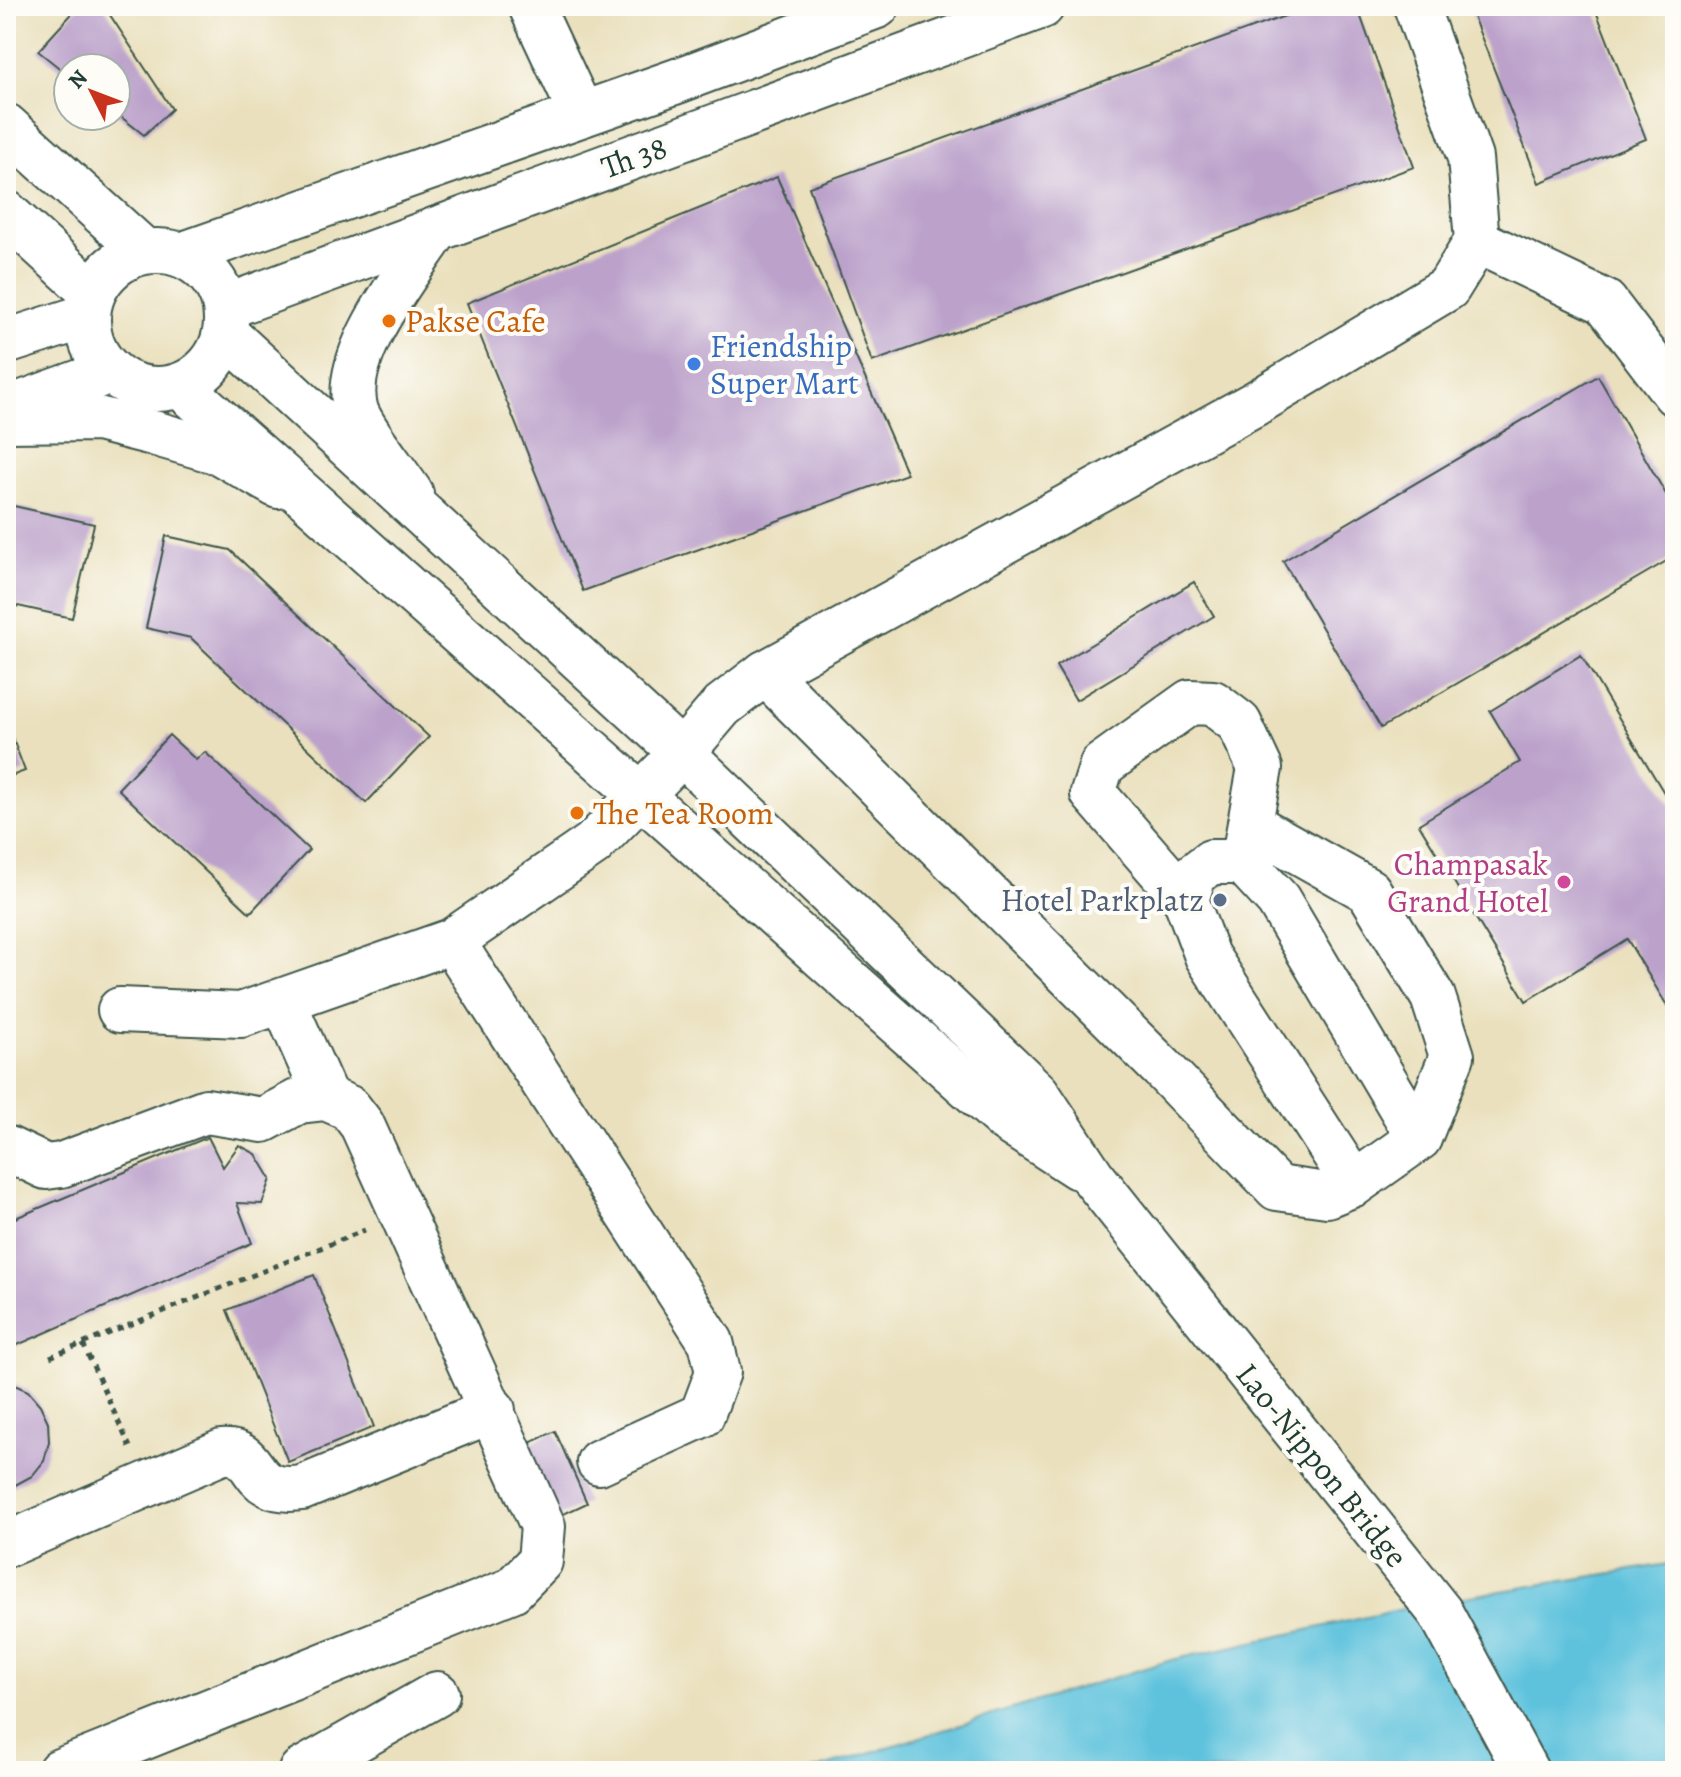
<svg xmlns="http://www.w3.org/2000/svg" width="1681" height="1777" viewBox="0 0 1681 1777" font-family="Alegreya,serif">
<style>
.water{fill:#5fc2dd;stroke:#3f8088;stroke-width:2}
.building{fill:#bca2cb}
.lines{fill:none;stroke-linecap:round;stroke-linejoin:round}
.minor-casing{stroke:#3d5549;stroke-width:48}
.major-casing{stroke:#3d5549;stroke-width:48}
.highway-casing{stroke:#3d5549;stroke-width:48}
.path{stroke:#3d5549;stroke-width:5;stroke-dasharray:6 6;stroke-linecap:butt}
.minor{stroke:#fff;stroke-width:44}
.major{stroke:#fff;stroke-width:44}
.highway{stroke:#fff;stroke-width:44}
.food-dot{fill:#e8710a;stroke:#fdfcf7;stroke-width:3}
.shop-dot{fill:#3f7fe0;stroke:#fdfcf7;stroke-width:3}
.hotel-dot{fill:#d1479c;stroke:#fdfcf7;stroke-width:3}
.service-dot{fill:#5c6f8a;stroke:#fdfcf7;stroke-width:3}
.labels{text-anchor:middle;stroke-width:8;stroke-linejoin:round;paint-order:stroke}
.street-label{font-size:32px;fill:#1f3d34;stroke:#fdfcf7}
.food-label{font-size:32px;fill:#c56008;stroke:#fdfcf7;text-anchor:start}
.shop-label{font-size:32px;fill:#366cbe;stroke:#fdfcf7;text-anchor:start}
.hotel-label{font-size:32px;fill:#b23c85;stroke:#fdfcf7;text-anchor:end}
.service-label{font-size:32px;fill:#4e5e75;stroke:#fdfcf7;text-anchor:end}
</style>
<rect width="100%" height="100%" fill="#fdfcf7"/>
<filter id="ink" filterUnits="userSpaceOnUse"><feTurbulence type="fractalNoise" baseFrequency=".0125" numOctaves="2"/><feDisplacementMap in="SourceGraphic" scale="16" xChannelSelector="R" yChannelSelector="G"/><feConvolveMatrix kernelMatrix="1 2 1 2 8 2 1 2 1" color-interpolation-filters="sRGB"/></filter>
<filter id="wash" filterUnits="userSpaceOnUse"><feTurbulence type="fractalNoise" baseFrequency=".006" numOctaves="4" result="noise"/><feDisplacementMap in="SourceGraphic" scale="32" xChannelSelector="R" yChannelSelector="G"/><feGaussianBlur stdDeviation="1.8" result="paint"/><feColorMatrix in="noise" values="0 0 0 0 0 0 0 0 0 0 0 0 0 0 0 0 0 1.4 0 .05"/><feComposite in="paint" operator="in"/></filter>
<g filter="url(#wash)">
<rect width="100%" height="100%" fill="#eae0bd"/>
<polygon class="water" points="1675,1563 1675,1771 810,1771 1171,1660 1439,1601"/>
<g id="blocks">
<g class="building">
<polygon points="79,6 104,6 172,109 144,135 116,113 116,68 68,68 68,75 38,51"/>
<polygon points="1313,6 1357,6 1414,167 872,362 809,187"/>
<polygon points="1469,6 1594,6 1646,139 1539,183"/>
<polygon points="777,177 907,474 583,591 467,303"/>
<polygon points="1598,376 1675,510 1675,556 1381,728 1283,561"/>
<polygon points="14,506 94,524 72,618 18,606 6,610 6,509"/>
<polygon points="166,536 230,550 429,737 366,803 191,638 146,628"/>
<polygon points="1194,582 1214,616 1076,700 1056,666"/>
<polygon points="1581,655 1675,811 1675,1019 1627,939 1526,1001 1419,824 1520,762 1490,711"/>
<polygon points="6,721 25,771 6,778"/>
<polygon points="169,735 196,760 205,752 309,850 250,913 118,789"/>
<polygon points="208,1137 223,1167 239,1145 256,1154 271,1179 262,1204 237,1203 252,1243 6,1350 6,1222"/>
<polygon points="314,1275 374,1427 288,1462 227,1310"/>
<polygon points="6,1381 28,1391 40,1405 48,1422 49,1442 44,1461 32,1476 6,1490"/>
<polygon points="555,1431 587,1503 551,1520 519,1448"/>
</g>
</g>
</g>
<g filter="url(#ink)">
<use href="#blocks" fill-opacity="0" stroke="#3d5549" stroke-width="2"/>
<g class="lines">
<defs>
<g id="minor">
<polyline points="531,6 581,113"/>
<polyline points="1477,241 1605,302 1675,394"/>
<polyline points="184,254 677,81 877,6"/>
<polyline points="226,307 1042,6"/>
<polyline points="6,342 87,316"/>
<polyline points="6,409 108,372"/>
<polyline points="765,673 1256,403 1448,288 1477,241 1470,158 1416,6"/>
<polyline points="1250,824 1369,891 1433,997 1452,1056 1419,1138"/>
<polyline points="1186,900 1093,793 1102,765 1190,702 1213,703 1239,723 1260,768 1243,862"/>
<polyline points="452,941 711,1342 718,1372 702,1415 599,1462"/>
<polyline points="284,1003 326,1098"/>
<polyline points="120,1010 241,1015 452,941 593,844 682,753 722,706 765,673 1162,1068 1277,1188 1327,1195 1354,1184 1419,1138 1278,900 1243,862 1211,862 1194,875 1186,900 1207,956 1354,1184"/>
<polyline points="6,1148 46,1167 61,1165 206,1111 263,1120 299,1101 326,1098 349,1108 362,1125 543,1526 540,1561 512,1590 60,1771"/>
<path d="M6 1545 222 1452C263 1449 243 1496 302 1488L493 1410"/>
<polyline points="301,1771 437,1694"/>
</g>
<g id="major">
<polyline points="6,420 98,419 153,433 219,452 278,486"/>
<path d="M411 494C398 474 363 431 356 411 339 356 408 274 437 229"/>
</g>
<g id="highway">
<polyline points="6,126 144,251"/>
<polyline points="6,213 92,292"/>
<circle cx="157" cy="320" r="69"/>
<polyline points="226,334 682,753 1037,1093 1092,1176 1440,1612 1526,1771"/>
<polyline points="182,387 1007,1121 1078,1167"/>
</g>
</defs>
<use href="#minor" class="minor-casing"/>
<use href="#major" class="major-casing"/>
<use href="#highway" class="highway-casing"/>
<g class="path">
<polyline points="83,1344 130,1447"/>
<polyline points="50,1357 365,1230"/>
</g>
<use href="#minor" class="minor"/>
<use href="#major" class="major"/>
<use href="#highway" class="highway"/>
</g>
</g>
<g class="food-dot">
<circle cx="389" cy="321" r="8"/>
<circle cx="577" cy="813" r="8"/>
</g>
<circle class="shop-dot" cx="694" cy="364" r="8"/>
<circle class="hotel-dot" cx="1564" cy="882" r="8"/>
<circle class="service-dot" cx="1220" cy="900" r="8"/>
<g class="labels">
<g class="street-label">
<text transform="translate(634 157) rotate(-20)" y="11">Th 38</text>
<text transform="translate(1322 1465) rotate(51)" y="11">Lao-Nippon Bridge</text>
</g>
<g class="food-label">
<text x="405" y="332">Pakse Cafe</text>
<text x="593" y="824">The Tea Room</text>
</g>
<g class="shop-label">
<text x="710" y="357">Friendship<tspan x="710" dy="37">Super Mart</tspan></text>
</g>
<g class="hotel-label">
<text x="1548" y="875">Champasak<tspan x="1548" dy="37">Grand Hotel</tspan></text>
</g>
<g class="service-label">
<text x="1204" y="911">Hotel Parkplatz</text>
</g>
</g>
<rect width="1681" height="1777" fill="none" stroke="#fdfcf7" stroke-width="32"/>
<g transform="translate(92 92) rotate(312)"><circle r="38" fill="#fdfcf7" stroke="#a4b0a9" stroke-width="2"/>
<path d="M0-6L14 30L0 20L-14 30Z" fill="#c8321e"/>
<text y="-12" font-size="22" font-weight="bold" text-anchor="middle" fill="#1f3d34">N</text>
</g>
</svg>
